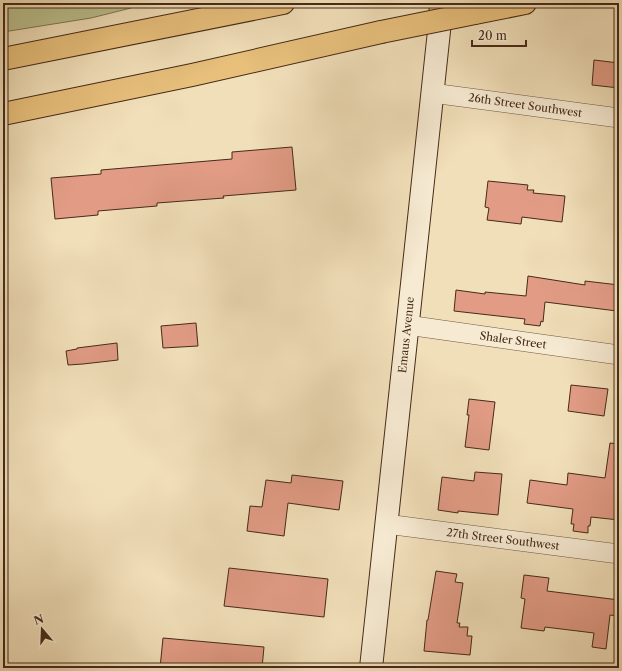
<svg xmlns="http://www.w3.org/2000/svg" width="622" height="671" viewBox="0 0 622 671" font-family="'Libre Caslon Text',serif">
<style>
.green{fill:#bbc18f;stroke:#807654}
.building{fill:#e29c86;stroke:#462a18}
.lines{fill:none;stroke-linecap:round;stroke-linejoin:round}
.street-casing{stroke:#715740;stroke-width:20}
.secondary-casing{stroke:#462a18;stroke-width:24}
.highway-casing{stroke:#462a18;stroke-width:24}
.street{stroke:#f6ead2;stroke-width:19}
.secondary{stroke:#f6ead2;stroke-width:22}
.highway{stroke:#e8c07c;stroke-width:22}
.highway-bridge-casing{stroke:#462a18;stroke-width:24;stroke-linecap:butt}
.highway-bridge{stroke:#e8c07c;stroke-width:22}
.labels{text-anchor:middle;stroke-width:3;stroke-linejoin:round;paint-order:stroke}
.street-label{font-size:11px;fill:#462a18;stroke:#f6ead2}
</style>
<rect width="100%" height="100%" fill="#f1dfb9"/>
<filter id="stains"><feTurbulence type="fractalNoise" baseFrequency=".005" numOctaves="4"/><feColorMatrix values="0 0 0 0 .2 0 0 0 0 .09 0 0 0 0 .02 0 0 0 .5 -.17"/></filter>
<radialGradient id="worn" r=".72"><stop offset=".6" stop-color="#630" stop-opacity="0"/><stop offset="1" stop-color="#630" stop-opacity=".3"/></radialGradient>
<polygon class="green" points="3,3 131,3 131,8 91,18 3,32"/>
<g class="building">
<polygon points="594,60 619,63 619,88 592,85"/>
<polygon points="292,147 296,190 223,196 224,198 157,203 157,206 98,211 98,215 55,219 51,178 101,174 101,170 232,159 232,152"/>
<polygon points="488,181 528,185 527,190 534,190 533,193 565,196 562,222 522,217 521,224 487,220 489,208 485,207"/>
<polygon points="528,276 585,285 585,281 619,285 617,311 545,302 543,322 541,321 540,326 524,324 525,319 454,311 456,290 485,294 485,292 526,296"/>
<polygon points="196,323 198,346 163,348 161,326"/>
<polygon points="117,343 118,360 83,364 68,365 66,351 77,349 77,348"/>
<polygon points="571,385 608,389 604,416 568,411"/>
<polygon points="469,399 495,402 489,450 465,447 469,415 467,415"/>
<polygon points="610,443 619,444 619,520 591,517 590,526 588,526 588,533 573,531 574,524 571,524 573,509 527,503 530,480 567,485 568,473 605,478"/>
<polygon points="475,472 502,474 498,515 458,511 458,513 438,510 442,477 474,481"/>
<polygon points="292,475 343,481 339,510 288,503 284,536 247,531 250,506 262,507 266,480 291,483"/>
<polygon points="229,568 328,579 324,617 224,606"/>
<polygon points="436,571 457,574 455,582 463,583 457,623 460,623 459,627 468,627 467,636 472,636 470,655 424,651 427,620 428,620"/>
<polygon points="524,575 549,578 547,591 619,600 619,616 610,615 606,649 592,647 594,633 545,627 544,631 521,628 525,599 521,598"/>
<polygon points="163,638 264,647 262,668 160,668"/>
</g>
<g class="lines">
<defs>
<g id="street">
<polyline points="432,93 619,118"/>
<polyline points="407,325 619,355"/>
<polyline points="386,524 619,554"/>
</g>
<polyline id="secondary" points="371,668 442,3"/>
<g id="highway">
<polyline points="440,3 441,13"/>
<polyline points="475,13 525,3"/>
<polyline points="3,59 283,3"/>
<polyline points="3,114 192,75 381,32"/>
</g>
</defs>
<use href="#street" class="street-casing"/>
<use href="#secondary" class="secondary-casing"/>
<use href="#highway" class="highway-casing"/>
<use href="#street" class="street"/>
<use href="#secondary" class="secondary"/>
<use href="#highway" class="highway"/>
<defs>
<polyline id="highway-bridge" points="381,32 475,13"/>
</defs>
<use href="#highway-bridge" class="highway-bridge-casing"/>
<use href="#highway-bridge" class="highway-bridge"/>
</g>
<g class="labels">
<g class="street-label">
<text transform="translate(525 105) rotate(8)" y="4">26th Street Southwest</text>
<text transform="translate(406 335) rotate(-84)" y="4">Emaus Avenue</text>
<text transform="translate(513 340) rotate(8)" y="4">Shaler Street</text>
<text transform="translate(503 539) rotate(7)" y="4">27th Street Southwest</text>
</g>
</g>
<rect width="622" height="671" fill="none" stroke="#f1dfb9" stroke-width="16"/>
<rect x="4" y="4" width="614" height="663" fill="none" stroke="#462a18" stroke-width="2"/>
<rect x="8" y="8" width="606" height="655" fill="none" stroke="#462a18"/>
<g transform="translate(42 629) rotate(341)" stroke="#f6ead2" stroke-width="3" paint-order="stroke">
<path d="M0-3L7 15L0 10L-7 15Z" fill="#462a18"/>
<text y="-6" font-size="11" font-weight="bold" text-anchor="middle" fill="#462a18">N</text>
</g>
<path d="M472 40v6h54v-6" fill="none" stroke="#462a18" stroke-width="2"/>
<text x="478" y="40" font-size="12" fill="#462a18" stroke="#f6ead2" stroke-width="3" paint-order="stroke">20 m</text>
<rect width="100%" height="100%" filter="url(#stains)"/>
<rect width="100%" height="100%" fill="url(#worn)"/>
</svg>
